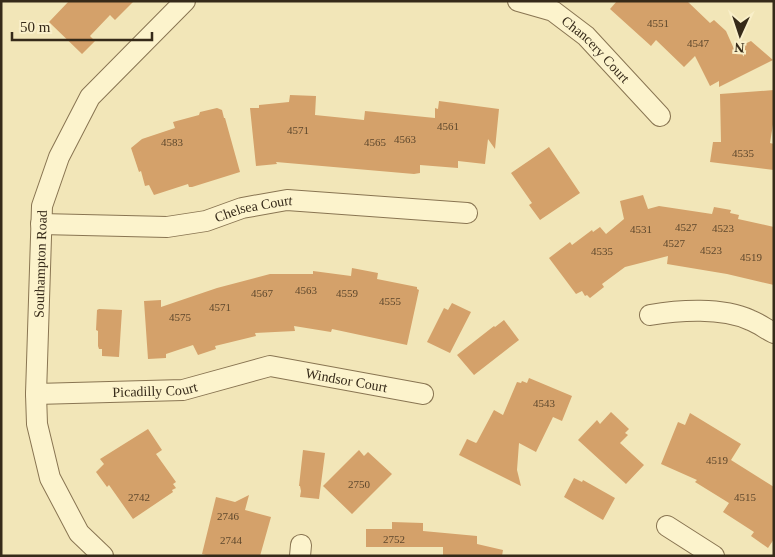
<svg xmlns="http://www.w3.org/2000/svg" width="775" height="557" viewBox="0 0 775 557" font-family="'Times New Roman',serif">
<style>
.building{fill:#d4a16a}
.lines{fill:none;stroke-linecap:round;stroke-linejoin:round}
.minor-casing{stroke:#897552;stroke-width:22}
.minor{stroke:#fcf3cc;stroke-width:20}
.labels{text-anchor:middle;stroke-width:4;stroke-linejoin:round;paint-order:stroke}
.number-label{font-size:11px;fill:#5e482d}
.street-label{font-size:14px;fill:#362a19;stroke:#f9efc9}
</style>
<rect width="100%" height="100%" fill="#f2e6b8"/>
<g class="building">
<polygon points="69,1 134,1 115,20 110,15 90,36 95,41 82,54 49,22"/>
<polygon points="617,1 687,1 710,23 714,20 726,31 734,49 751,41 773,60 719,87 719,81 710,86 695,56 684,67 656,40 651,46 610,9"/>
<polygon points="774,90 774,118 770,143 774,144 774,170 710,162 713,142 721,142 720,94"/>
<polygon points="290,95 316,96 315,115 364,120 365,111 435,118 435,108 438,109 439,101 499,109 495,149 488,139 485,164 458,161 458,168 420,165 420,173 414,174 276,162 277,164 256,166 250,108 259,108 259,105 289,102"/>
<polygon points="217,108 222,110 224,118 225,118 240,172 192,187 189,187 188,184 154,195 149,185 145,186 141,171 139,172 131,148 142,139 175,128 173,122 199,115 200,112"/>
<polygon points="549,147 580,193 540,220 529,205 532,203 511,173"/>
<polygon points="643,195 648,209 659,206 712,214 714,207 731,210 730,213 739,215 738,219 774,227 774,285 727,274 667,264 668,256 625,267 602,284 604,287 590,298 587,295 585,296 582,291 576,294 549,258 570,242 572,245 592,230 593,232 600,227 606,234 624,219 620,201"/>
<polygon points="352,268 378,273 377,279 417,287 417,289 419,290 407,345 332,329 331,332 294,326 295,331 255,333 256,336 215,346 216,349 198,355 193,345 166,354 166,358 148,359 144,301 161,300 161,307 217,288 270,274 313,274 313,271 351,276"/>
<polygon points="452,303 471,312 450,353 427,342 444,308 448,310"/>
<polygon points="99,309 122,310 119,357 102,356 102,349 99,349 98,346 98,331 96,330 97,310"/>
<polygon points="504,320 519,340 474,375 457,355 494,326 495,327"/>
<polygon points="529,378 572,396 562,421 553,417 536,452 519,443 517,470 521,486 459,455 467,439 476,443 477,442 494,410 503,415 517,382 521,383 522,381 527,383"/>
<polygon points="611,412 629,429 625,433 628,435 620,443 644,465 626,484 578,440 597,420 600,424"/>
<polygon points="690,413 741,444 731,460 774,487 774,539 768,548 751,536 754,532 723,512 729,503 695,482 697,480 661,464 678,422 685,425"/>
<polygon points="148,429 162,450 156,454 176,482 173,484 176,488 172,490 173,492 133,519 109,485 107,487 96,472 104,464 100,459"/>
<polygon points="303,450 325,453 319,499 300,497 301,491 300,486 299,486"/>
<polygon points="359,450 364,456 368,452 392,474 352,514 323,486"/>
<polygon points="574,478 582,482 583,480 615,498 603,520 564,497"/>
<polygon points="249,495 245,510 271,517 260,556 210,556 202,554 216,497 235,502"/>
<polygon points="392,522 423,523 423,531 477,536 477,544 503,550 502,556 443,556 443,547 366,547 366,529 392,529"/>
</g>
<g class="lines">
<defs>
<g id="minor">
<path id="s1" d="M518 1 553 11 586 36 660 116"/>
<path id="s2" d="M41 224 167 227 206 221 242 208 287 200 467 213"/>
<path d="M650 315C679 310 722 307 750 320 758 323 766 329 774 333"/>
<path id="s3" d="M36 394 183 390 270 366 423 394"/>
<polyline points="667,526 714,556"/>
<path id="s4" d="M103 556 79 533 50 478 37 424 36 394 42 206 59 157 90 97 185 1"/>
<polyline points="300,556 301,545"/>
</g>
</defs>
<use href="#minor" class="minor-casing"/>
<use href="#minor" class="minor"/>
</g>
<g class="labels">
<g class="number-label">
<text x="658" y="27">4551</text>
<text x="698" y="47">4547</text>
<text x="448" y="130">4561</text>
<text x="298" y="134">4571</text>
<text x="405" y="143">4563</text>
<text x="172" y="146">4583</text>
<text x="375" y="146">4565</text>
<text x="743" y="157">4535</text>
<text x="686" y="231">4527</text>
<text x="723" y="232">4523</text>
<text x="641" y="233">4531</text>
<text x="674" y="247">4527</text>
<text x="711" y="254">4523</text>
<text x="602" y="255">4535</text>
<text x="751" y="261">4519</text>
<text x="306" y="294">4563</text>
<text x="262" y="297">4567</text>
<text x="347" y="297">4559</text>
<text x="390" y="305">4555</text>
<text x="220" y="311">4571</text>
<text x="180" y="321">4575</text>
<text x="544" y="407">4543</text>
<text x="717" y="464">4519</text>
<text x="359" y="488">2750</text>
<text x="139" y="501">2742</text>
<text x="745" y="501">4515</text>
<text x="228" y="520">2746</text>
<text x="394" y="543">2752</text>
<text x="231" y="544">2744</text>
</g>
<g class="street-label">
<text dy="5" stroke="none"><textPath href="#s1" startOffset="94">Chancery Court</textPath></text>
<text dy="5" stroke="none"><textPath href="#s2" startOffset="215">Chelsea Court</textPath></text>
<text dy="5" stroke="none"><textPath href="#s4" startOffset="311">Southampton Road</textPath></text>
<text dy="5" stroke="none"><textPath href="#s3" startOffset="315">Windsor Court</textPath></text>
<text dy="5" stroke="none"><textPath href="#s3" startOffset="119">Picadilly Court</textPath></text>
</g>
</g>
<rect width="775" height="557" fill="none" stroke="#362a19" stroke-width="5"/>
<g transform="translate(740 35) rotate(183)" stroke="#f9efc9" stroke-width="4" paint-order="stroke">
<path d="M0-4L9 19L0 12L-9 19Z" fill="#362a19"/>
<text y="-8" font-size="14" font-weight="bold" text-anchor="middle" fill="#362a19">N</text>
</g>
<path d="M12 32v8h140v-8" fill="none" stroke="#362a19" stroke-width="2.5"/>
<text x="20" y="32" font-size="15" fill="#362a19" stroke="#f9efc9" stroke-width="4" paint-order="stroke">50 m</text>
</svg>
